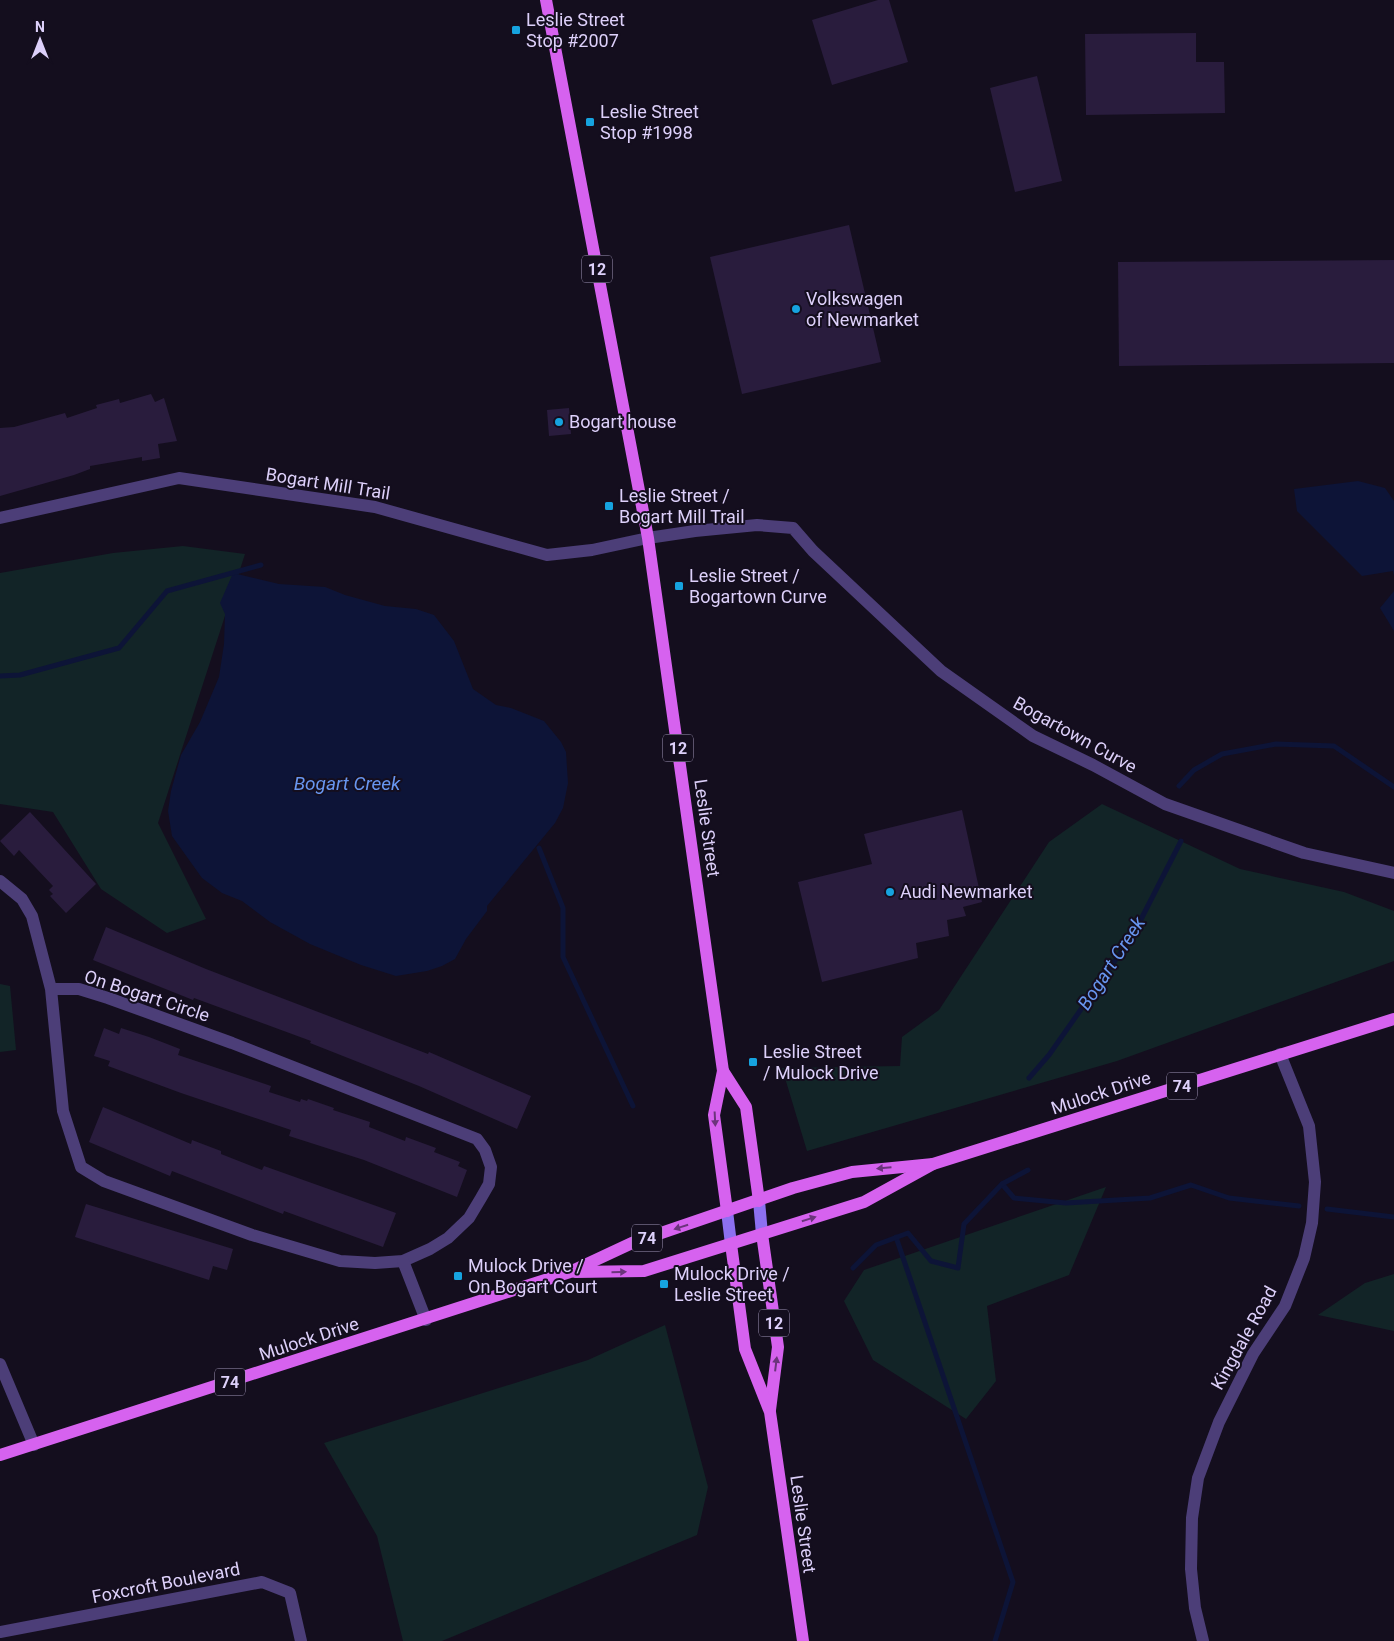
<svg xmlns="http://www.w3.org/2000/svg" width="1394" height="1641" viewBox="0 0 1394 1641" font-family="Roboto,sans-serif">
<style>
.green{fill:#122427}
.water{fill:#0d1437}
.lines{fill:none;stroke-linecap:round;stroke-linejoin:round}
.stream{stroke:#0d1437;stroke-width:5}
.building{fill:#291c3d}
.minor{stroke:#4c3e78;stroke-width:12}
.secondary{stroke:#8d70f1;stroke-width:12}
.primary{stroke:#d662ef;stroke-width:12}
.oneway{fill:#6b347c}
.poi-dot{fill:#16a3df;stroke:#140e1e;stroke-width:2}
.labels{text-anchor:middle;stroke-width:4;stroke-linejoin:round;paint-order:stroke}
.shield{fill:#140e1e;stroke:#a196b8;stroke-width:1}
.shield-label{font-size:16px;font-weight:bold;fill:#ddd0fa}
.poi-label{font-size:18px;fill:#ddd0fa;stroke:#140e1e;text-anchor:start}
.street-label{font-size:18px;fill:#ddd0fa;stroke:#140e1e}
.water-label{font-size:19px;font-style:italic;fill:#6896f0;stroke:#140e1e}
</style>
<rect width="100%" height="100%" fill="#140e1e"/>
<g class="green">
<polygon points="183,546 245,554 158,823 206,919 167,933 101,889 53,812 0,804 0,573 113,553"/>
<polygon points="1102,804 1240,869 1344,892 1394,911 1394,961 1117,1061 807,1151 782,1068 900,1066 902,1037 939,1010 1049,842"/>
<polygon points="0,984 10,986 16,1050 0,1052"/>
<polygon points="1106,1187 1069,1275 987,1306 996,1381 966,1419 873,1360 844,1301 864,1270"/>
<polygon points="1394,1274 1394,1331 1318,1315 1365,1283"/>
<polygon points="665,1325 708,1487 697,1535 442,1641 403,1641 377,1536 324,1443 588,1360"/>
</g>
<g class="water">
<polygon points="1358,481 1385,488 1394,501 1394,576 1393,571 1362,576 1297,511 1294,489"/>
<polygon points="233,573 279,584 325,587 345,595 385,606 416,609 434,615 454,641 473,689 496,705 511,708 544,721 561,742 566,752 568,783 563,808 555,823 487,906 487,911 466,939 455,959 442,966 427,971 396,976 361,965 310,944 270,922 242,901 222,893 202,878 172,836 168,811 171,791 181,755 200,722 219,677 224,644 225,614 220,603"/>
<polygon points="1394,591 1394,631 1380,608"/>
</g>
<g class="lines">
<g class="stream">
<polyline points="0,676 20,675 119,648 167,591 261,565"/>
<polyline points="1179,786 1194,770 1222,754 1276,744 1334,746 1394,787"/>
<polyline points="539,848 563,908 563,957 633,1106"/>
<polyline points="1029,1078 1049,1055 1133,935 1181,841"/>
<polyline points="1002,1184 1014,1198 1066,1203 1150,1198 1191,1185 1229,1198 1299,1206"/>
<polyline points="1327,1209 1394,1217"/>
<polyline points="896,1237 1013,1582 995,1641"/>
<polyline points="853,1268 876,1245 908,1233 931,1261 958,1268 964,1224 1002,1184 1028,1170"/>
</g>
</g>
<g class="building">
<polygon points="878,0 889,0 908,62 832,85 812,20"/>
<polygon points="1196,33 1196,62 1224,62 1225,113 1086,115 1085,34"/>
<polygon points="1037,76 1062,181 1015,192 990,88"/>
<polygon points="849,225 881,362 742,394 710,257"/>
<polygon points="1394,260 1394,363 1119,366 1118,262"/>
<polygon points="151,394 155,402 164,398 177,441 158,444 160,458 142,461 142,457 90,466 90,469 74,475 0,496 0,428 14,427 65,413 67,418 97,408 96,405 119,399 120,403"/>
<polygon points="569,408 571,434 549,436 547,410"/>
<polygon points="962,810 982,902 963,907 966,916 947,920 949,936 916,943 918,958 822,982 798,882 872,864 864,834"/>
<polygon points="30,812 96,884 66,913 50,896 53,894 49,890 53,886 19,850 14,856 0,841"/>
<polygon points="106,927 206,969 428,1054 429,1052 531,1096 517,1129 419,1086 310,1043 311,1041 194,998 193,1000 93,960"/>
<polygon points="104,1028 119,1034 121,1028 149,1037 180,1049 178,1055 271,1086 269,1092 300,1102 301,1099 307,1101 308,1099 334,1108 333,1110 370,1122 369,1127 405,1141 406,1137 436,1148 434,1152 460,1162 458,1166 467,1170 457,1197 364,1160 289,1136 291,1130 181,1093 108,1066 110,1061 94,1056"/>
<polygon points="103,1107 191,1144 192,1140 221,1151 221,1154 262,1170 264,1166 396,1213 383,1247 284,1211 283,1214 172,1171 170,1176 89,1142"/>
<polygon points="86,1204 233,1249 227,1270 213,1266 209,1280 75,1237"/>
</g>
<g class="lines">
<g class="minor">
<polyline points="0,518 179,478 375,507 547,555 592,550 648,538 695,531 757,525 793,528 813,551 941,671 1033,736 1093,765 1165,804 1304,853 1394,873"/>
<polyline points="0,881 22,899 32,916 51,989 63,1111 81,1167 104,1181 252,1235 340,1261 375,1263 403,1261 430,1249 448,1238 469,1218 481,1198 489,1184 491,1167 485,1150 477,1139 232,1043 108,998 79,989 51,989"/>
<polyline points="403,1261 426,1320"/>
<polyline points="0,1364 34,1445"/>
<polyline points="0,1632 262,1582 290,1593 301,1641"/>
<polyline points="1203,1641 1195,1608 1191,1569 1192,1518 1198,1478 1219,1422 1253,1354 1285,1306 1304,1258 1312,1223 1315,1182 1309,1126 1280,1054"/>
</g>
<g class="secondary">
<polyline points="759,1201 762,1234"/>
<polyline points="727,1211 731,1244"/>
</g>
<g class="primary">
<polyline points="546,0 648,538 723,1071 714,1115 727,1211"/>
<polyline points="723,1071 746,1107 759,1201"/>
<polyline points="762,1234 778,1347 770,1410"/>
<polyline points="731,1244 745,1349 770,1412 803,1641"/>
<polyline points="575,1272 644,1271 864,1202 933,1164 1394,1019"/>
<polyline points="0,1455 570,1272 632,1243 793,1188 852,1172 933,1164"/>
</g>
</g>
<defs><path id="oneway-solid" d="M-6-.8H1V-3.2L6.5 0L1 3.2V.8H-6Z" transform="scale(1.25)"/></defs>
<g class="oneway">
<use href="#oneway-solid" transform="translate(715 1119) rotate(87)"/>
<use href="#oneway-solid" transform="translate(884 1168) rotate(175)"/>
<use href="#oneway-solid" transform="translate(809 1219) rotate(-17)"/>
<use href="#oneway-solid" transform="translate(681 1227) rotate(162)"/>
<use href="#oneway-solid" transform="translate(619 1272) rotate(-1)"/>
<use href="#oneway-solid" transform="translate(776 1364) rotate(-83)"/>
</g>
<g class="poi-dot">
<rect x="511" y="25" width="10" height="10" rx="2.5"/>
<rect x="585" y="117" width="10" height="10" rx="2.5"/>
<circle cx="796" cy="309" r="5"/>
<circle cx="559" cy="422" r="5"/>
<rect x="604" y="501" width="10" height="10" rx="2.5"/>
<rect x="674" y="581" width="10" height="10" rx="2.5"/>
<circle cx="890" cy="892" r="5"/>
<rect x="748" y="1057" width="10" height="10" rx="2.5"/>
<rect x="453" y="1271" width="10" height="10" rx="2.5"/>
<rect x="659" y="1279" width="10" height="10" rx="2.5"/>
</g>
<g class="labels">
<g class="shield">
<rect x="582" y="255.5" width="30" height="27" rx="4"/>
<rect x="663" y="734.5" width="30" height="27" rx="4"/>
<rect x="1167" y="1072.5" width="30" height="27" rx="4"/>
<rect x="632" y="1224.5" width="30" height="27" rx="4"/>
<rect x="759" y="1309.5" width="30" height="27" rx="4"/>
<rect x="215" y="1368.5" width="30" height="27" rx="4"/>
</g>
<g class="shield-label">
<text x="597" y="275">12</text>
<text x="678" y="754">12</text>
<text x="1182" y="1092">74</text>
<text x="647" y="1244">74</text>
<text x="774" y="1329">12</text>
<text x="230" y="1388">74</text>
</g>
<g class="poi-label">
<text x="526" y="26">Leslie Street<tspan x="526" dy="21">Stop #2007</tspan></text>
<text x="600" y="118">Leslie Street<tspan x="600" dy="21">Stop #1998</tspan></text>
<text x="806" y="305">Volkswagen<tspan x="806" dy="21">of Newmarket</tspan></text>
<text x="569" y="428">Bogart house</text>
<text x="619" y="502">Leslie Street /<tspan x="619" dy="21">Bogart Mill Trail</tspan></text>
<text x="689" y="582">Leslie Street /<tspan x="689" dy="21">Bogartown Curve</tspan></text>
<text x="900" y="898">Audi Newmarket</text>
<text x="763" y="1058">Leslie Street<tspan x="763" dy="21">/ Mulock Drive</tspan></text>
<text x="468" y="1272">Mulock Drive /<tspan x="468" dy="21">On Bogart Court</tspan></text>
<text x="674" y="1280">Mulock Drive /<tspan x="674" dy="21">Leslie Street</tspan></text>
</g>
<g class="street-label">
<text transform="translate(328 484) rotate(9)" y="6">Bogart Mill Trail</text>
<text transform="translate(1075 735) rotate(29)" y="6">Bogartown Curve</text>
<text transform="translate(707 828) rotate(82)" y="6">Leslie Street</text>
<text transform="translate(147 996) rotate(18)" y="6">On Bogart Circle</text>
<text transform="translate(1101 1093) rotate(-18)" y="6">Mulock Drive</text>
<text transform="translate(1244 1338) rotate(-61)" y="6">Kingdale Road</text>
<text transform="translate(309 1339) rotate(-18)" y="6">Mulock Drive</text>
<text transform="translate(803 1524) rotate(82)" y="6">Leslie Street</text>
<text transform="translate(166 1583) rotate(-11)" y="6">Foxcroft Boulevard</text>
</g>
<g class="water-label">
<text x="347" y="790">Bogart Creek</text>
<text transform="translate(1111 963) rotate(-57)" y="7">Bogart Creek</text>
</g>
</g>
<g transform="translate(40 40)" stroke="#140e1e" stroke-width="4" paint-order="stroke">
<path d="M0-4L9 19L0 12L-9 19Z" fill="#ddd0fa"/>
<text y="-8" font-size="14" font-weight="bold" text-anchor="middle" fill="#ddd0fa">N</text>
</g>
</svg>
